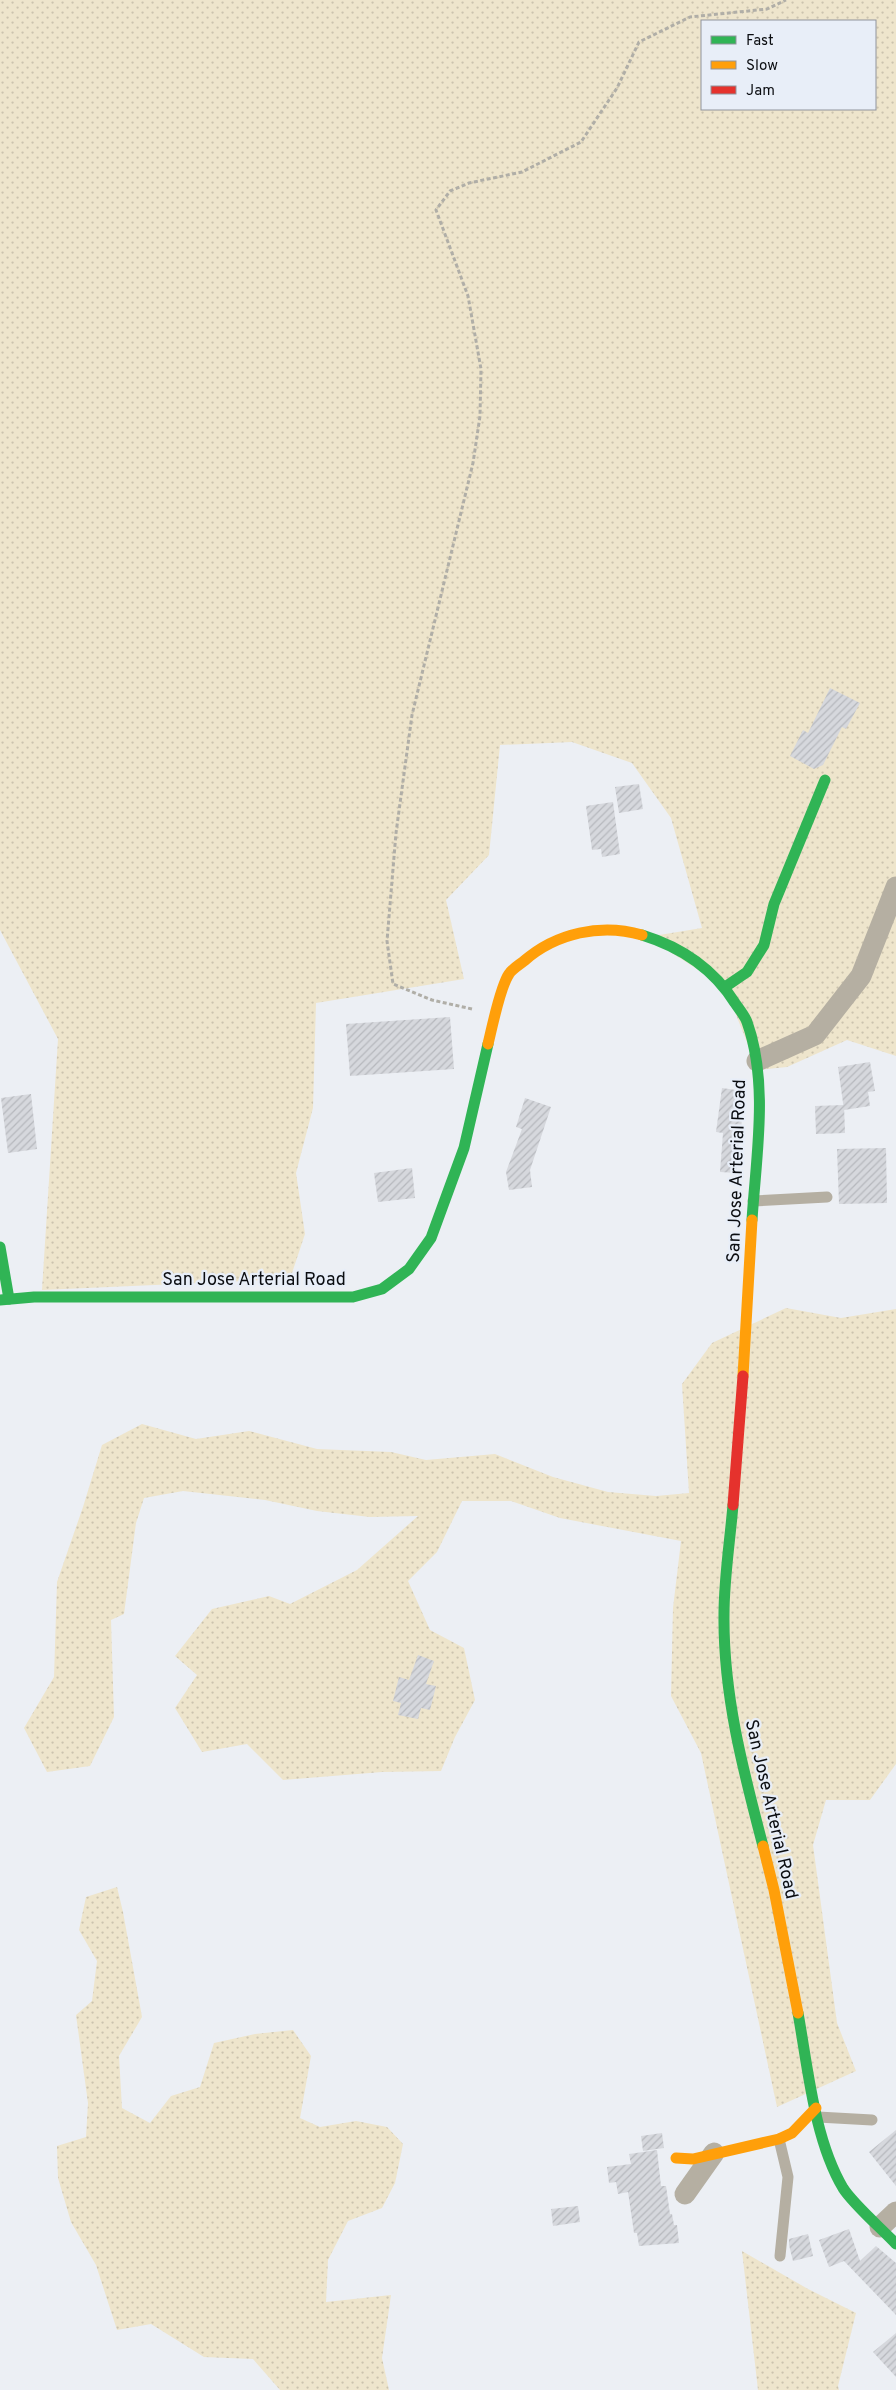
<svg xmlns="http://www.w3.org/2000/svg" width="896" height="2390" viewBox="0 0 896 2390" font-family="Overpass,sans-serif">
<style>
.grass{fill:url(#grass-dots);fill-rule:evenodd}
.building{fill:url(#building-hatch)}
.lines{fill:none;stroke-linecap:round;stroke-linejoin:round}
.path{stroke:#b0aea7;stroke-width:3;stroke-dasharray:4 2.5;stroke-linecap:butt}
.lane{stroke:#b5afa2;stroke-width:11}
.street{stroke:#b5afa2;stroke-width:21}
.fast{stroke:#30b455;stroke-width:11}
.slow{stroke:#ff9f0a;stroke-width:11}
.jam{stroke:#e5322d;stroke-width:11}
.labels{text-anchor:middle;stroke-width:4.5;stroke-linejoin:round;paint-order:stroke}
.street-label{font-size:18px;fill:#0b0d11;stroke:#e8eef8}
</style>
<defs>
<pattern id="grass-dots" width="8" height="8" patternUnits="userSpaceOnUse" patternTransform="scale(1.25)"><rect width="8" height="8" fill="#eee5cc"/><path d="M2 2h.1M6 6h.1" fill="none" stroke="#cbc3ae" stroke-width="1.8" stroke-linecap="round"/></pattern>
<pattern id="building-hatch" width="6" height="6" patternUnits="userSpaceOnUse" patternTransform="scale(1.25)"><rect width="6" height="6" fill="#d6d8dd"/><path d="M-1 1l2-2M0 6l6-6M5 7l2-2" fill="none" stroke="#b6b8bd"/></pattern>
</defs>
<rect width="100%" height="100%" fill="#eceff4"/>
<g class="grass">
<path d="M0 0H896V1056L847 1040 787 1067 758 1070 725 987 647 937 702 928 671 818 632 763 572 742 500 745 489 855 446 900 464 979 316 1003 313 1108 296 1173 305 1234 290 1279 42 1290 58 1039 0 930ZM702 21H875V109H702Z"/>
<polygon points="786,1308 841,1318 896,1309 896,1764 870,1800 826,1800 813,1845 837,2023 856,2071 777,2107 701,1753 671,1696 673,1608 681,1541 560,1518 511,1501 462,1501 437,1552 408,1581 430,1630 464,1648 475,1700 455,1737 441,1771 382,1772 283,1780 247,1744 202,1752 175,1708 197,1675 175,1656 212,1609 269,1596 290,1604 357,1570 418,1516 370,1517 317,1511 265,1500 183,1491 144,1498 136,1523 124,1614 111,1620 114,1717 90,1766 47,1772 24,1728 54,1677 57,1582 83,1507 102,1445 142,1424 196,1439 249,1431 317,1449 391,1452 426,1460 495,1454 553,1477 608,1492 656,1496 689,1493 682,1384 712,1343"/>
<polygon points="117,1887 123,1912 142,2017 119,2056 122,2108 150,2123 171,2096 200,2087 214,2043 255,2034 293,2030 311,2056 300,2118 320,2127 356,2121 387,2127 403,2144 395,2183 382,2208 348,2221 328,2260 326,2302 391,2295 382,2358 389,2390 280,2390 253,2359 204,2357 151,2324 117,2330 96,2265 71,2222 58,2178 57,2146 86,2137 88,2103 76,2015 92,2001 97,1961 79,1930 86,1897"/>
<polygon points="742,2251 808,2289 856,2313 838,2386 839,2390 758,2390"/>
</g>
<g class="building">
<polygon points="830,688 860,703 846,729 842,727 823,765 814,769 790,756 803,730 808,733"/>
<polygon points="639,784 643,809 619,813 615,787"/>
<polygon points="613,802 620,854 602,857 601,849 592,850 586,806"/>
<polygon points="450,1017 454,1069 350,1076 346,1024"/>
<polygon points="870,1062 875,1091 868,1092 870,1106 844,1110 838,1067"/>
<polygon points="722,1088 743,1091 741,1136 739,1135 736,1173 720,1172 723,1133 716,1132"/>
<polygon points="31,1094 37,1149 8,1153 1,1098"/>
<polygon points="525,1098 551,1107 530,1170 532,1187 509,1190 506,1172 522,1129 516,1127"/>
<polygon points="844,1105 845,1133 816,1134 815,1106"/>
<polygon points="886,1148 887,1203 839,1204 837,1149"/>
<polygon points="412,1168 415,1198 378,1202 374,1173"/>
<polygon points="418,1655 434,1661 426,1684 436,1686 430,1710 421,1708 418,1719 398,1715 401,1703 393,1701 399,1677 409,1680"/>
<polygon points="896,2130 896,2186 869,2152"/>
<polygon points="662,2133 664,2148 643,2151 641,2136"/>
<polygon points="657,2150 661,2186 666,2186 670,2214 672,2214 674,2225 677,2225 679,2243 639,2246 637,2233 634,2233 628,2192 618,2194 616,2182 609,2183 607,2167 631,2164 629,2154"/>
<polygon points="578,2206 580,2222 553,2226 551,2209"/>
<polygon points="849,2229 860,2261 876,2246 896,2263 896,2315 844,2261 829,2267 819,2240"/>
<polygon points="808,2234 813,2256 793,2261 789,2245 789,2239"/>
<polygon points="896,2333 896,2377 873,2352"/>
</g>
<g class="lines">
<polyline class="path" points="472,1009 432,1000 393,984 387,941 396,833 412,715 473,463 480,416 481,369 468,296 436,210 450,191 469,183 522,172 581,142 617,88 639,42 690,17 767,9 786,0"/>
<g class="lane">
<polyline points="753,1201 827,1197"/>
<polyline points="818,2117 872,2120"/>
<polyline points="779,2139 788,2177 780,2256"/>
</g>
<g class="street">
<polyline points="757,1061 815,1035 861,976 896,887"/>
<polyline points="685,2194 714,2153"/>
<polyline points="880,2227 896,2212"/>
</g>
<g class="fast">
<path d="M642 935C681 947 713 968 735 1003 739 1009 745 1016 747 1022 769 1084 756 1156 752 1220"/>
<polyline points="725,987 747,972 764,945 774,904 825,780"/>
<polyline points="0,1247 9,1299"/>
<polyline points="0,1300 34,1297 353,1297 382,1289 409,1269 431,1238 464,1148 488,1044"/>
<path d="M733 1505C730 1541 724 1578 724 1614 723 1694 743 1770 763 1846"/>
<path d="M798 2013C808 2068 814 2139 843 2188 853 2204 882 2229 896 2244"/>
</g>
<g class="slow">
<path d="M488 1044C492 1028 500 987 509 974 512 969 519 965 524 961 556 933 601 923 642 935"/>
<polyline points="743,1376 752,1220"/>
<polyline points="763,1846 774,1890 798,2013"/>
<polyline points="676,2158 693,2159 779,2139 792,2133 816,2108"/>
</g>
<polyline class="jam" points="733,1505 743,1376"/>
</g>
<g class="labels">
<g class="street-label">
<text transform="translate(736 1171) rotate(-88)" y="6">San Jose Arterial Road</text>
<text x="254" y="1285">San Jose Arterial Road</text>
<text transform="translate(772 1809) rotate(77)" y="6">San Jose Arterial Road</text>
</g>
</g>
<rect x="701" y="20" width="175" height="90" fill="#e8eef8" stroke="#90949c"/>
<rect x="711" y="36" width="25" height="8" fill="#30b455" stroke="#90949c"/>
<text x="746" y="45" font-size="15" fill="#0b0d11">Fast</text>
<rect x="711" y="61" width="25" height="8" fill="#ff9f0a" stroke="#90949c"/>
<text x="746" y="70" font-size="15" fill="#0b0d11">Slow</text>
<rect x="711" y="86" width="25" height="8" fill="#e5322d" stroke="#90949c"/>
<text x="746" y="95" font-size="15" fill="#0b0d11">Jam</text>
</svg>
